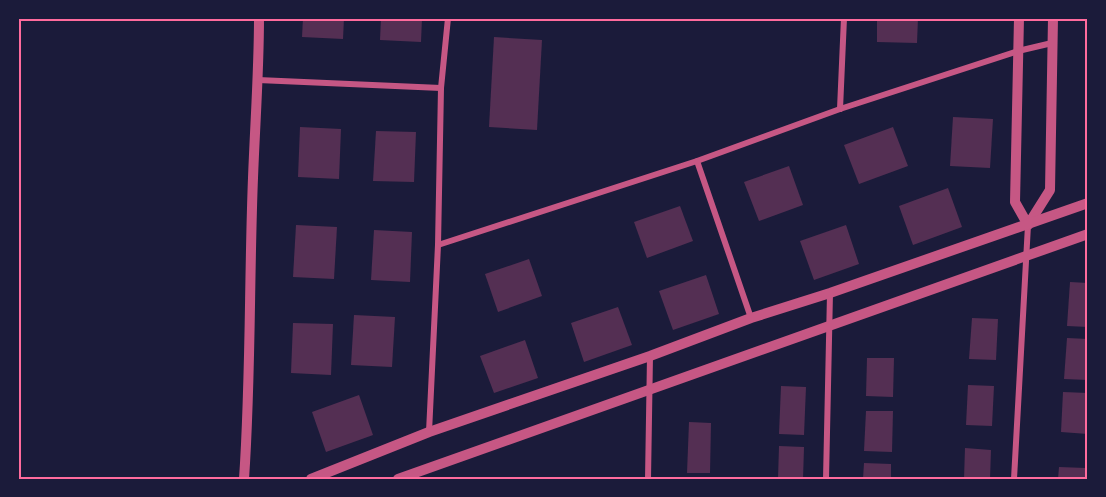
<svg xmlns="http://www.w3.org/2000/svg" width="1106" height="497" viewBox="0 0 1106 497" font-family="Helvetica,sans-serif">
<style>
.building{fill:#542f53}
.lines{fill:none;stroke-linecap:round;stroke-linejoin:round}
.minor{stroke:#c65784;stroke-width:6}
.tertiary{stroke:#c65784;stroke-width:10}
.neatline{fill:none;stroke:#ff6b9d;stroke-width:2}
</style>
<rect width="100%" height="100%" fill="#1b1b3a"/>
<g class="building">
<polygon points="303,18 344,18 343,39 302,37"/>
<polygon points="381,18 422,18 421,42 380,40"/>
<polygon points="877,18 918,18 917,43 877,42"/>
<polygon points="494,37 542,40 537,130 489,127"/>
<polygon points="953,117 993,119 990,168 950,166"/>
<polygon points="300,127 341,129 339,179 298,177"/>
<polygon points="893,127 908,166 859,184 844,145"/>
<polygon points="376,131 416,132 414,182 373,181"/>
<polygon points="789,166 803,205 759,221 744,182"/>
<polygon points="948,188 962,227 913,245 899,206"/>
<polygon points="680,206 693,241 647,258 634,222"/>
<polygon points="296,225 337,227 334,279 293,277"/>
<polygon points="846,225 859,264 814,280 800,241"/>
<polygon points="374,230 412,232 410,282 371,280"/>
<polygon points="529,259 542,296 498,312 485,274"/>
<polygon points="706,275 719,314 673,330 659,291"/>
<polygon points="1070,282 1088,283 1088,327 1067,326"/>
<polygon points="618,307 632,345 584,362 571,323"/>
<polygon points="354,315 395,317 392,367 351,365"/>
<polygon points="972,318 998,319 996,360 969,359"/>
<polygon points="293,323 333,324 331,375 291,373"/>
<polygon points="1067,338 1088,339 1088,380 1064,379"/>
<polygon points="525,340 538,378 494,393 480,356"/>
<polygon points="867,358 894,358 893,397 866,396"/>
<polygon points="968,385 994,386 992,426 966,425"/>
<polygon points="781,386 806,387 804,435 779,434"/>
<polygon points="1063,392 1088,393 1088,434 1061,432"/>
<polygon points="359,395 373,435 326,452 312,412"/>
<polygon points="866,411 893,411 892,452 864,451"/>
<polygon points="689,422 711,423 710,473 687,473"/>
<polygon points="779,446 804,447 803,479 778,479"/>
<polygon points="965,448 991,450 990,479 964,479"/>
<polygon points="864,463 891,464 891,479 863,479"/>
<polygon points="1059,467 1086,468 1085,479 1058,479"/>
</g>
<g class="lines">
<g class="minor">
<polyline points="258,80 441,88"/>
<polyline points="840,109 844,18"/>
<polyline points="697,161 751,318"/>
<polyline points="438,245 697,161 840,109 1018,51 1052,43"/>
<polyline points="429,432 438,245 441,88 448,18"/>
<polyline points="648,479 650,356"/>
<polyline points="826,479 830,293"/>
<polyline points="1014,479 1028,225"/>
</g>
<g class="tertiary">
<polyline points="1019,18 1015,202 1028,225 1050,190 1053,18"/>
<path d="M244 479C251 379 249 278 253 178 255 124 259 71 259 18"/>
<polyline points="311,479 429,432 650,356 751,318 830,293 1088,203"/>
<polyline points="398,479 1088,234"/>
</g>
</g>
<rect width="1106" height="497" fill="none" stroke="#1b1b3a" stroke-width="39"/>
<rect x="20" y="20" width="1066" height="458" class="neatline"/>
</svg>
